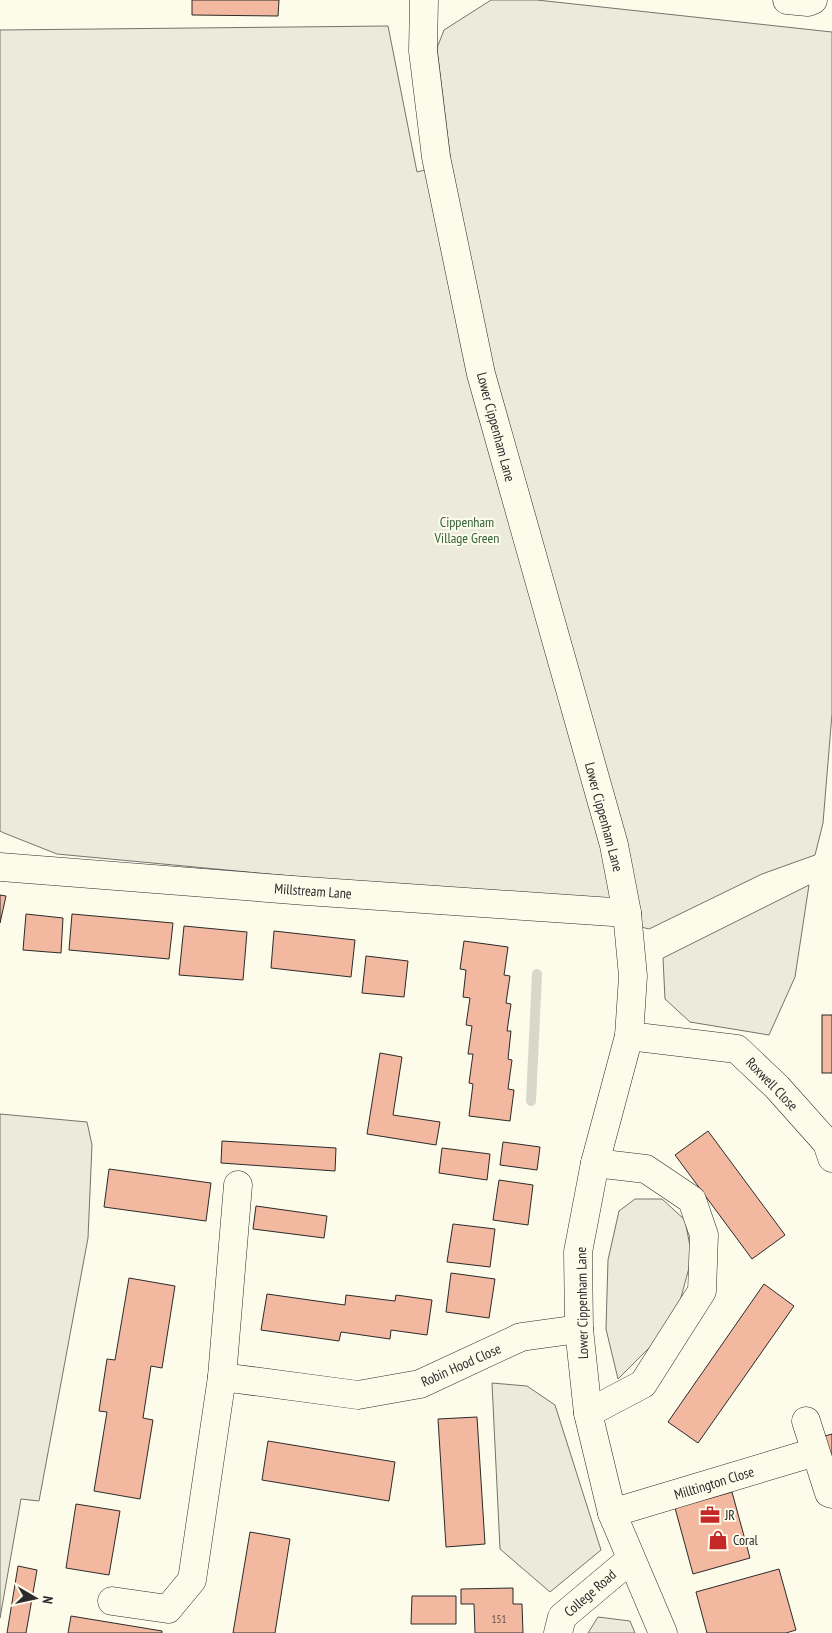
<svg xmlns="http://www.w3.org/2000/svg" width="832" height="1633" viewBox="0 0 832 1633" font-family="'PT Sans Narrow',sans-serif">
<style>
.green{fill:#ecebdb;stroke:#74746e}
.lines{fill:none;stroke-linecap:round;stroke-linejoin:round}
.stream{stroke:#d8d7c9;stroke-width:10}
.building{fill:#f2b8a0;stroke:#2b2b2b}
.minor-casing{stroke:#2b2b2b;stroke-width:29}
.minor{stroke:#fdfbea;stroke-width:28}
.labels{text-anchor:middle;stroke-width:4;stroke-linejoin:round;paint-order:stroke}
.number-label{font-size:11px;fill:#5d4e48}
.street-label{font-size:14px;fill:#2b2b2b;stroke:#fdfbea}
.park-label{font-size:14px;fill:#34623c;stroke:#fdfbea}
.poi-label{font-size:14px;fill:#2b2b2b;stroke:#fdfbea;text-anchor:start}
</style>
<rect width="100%" height="100%" fill="#fdfbea"/>
<g class="green">
<polygon points="491,0 537,0 832,32 832,714 823,823 815,855 762,874 649,929 571,909 481,894 57,854 4,833 0,831 0,30 388,26 417,172 451,163 437,48 444,30"/>
<polygon points="809,885 795,977 769,1035 690,1022 665,999 663,958"/>
<polygon points="0,1114 87,1122 92,1145 88,1238 39,1501 21,1499 0,1618"/>
<polygon points="635,1199 662,1199 685,1220 692,1257 680,1301 654,1343 618,1379 606,1329 608,1260 619,1211"/>
<polygon points="492,1383 527,1386 555,1405 601,1550 550,1592 500,1549"/>
<polygon points="598,1617 630,1621 635,1633 588,1633"/>
</g>
<g class="lines">
<polyline class="stream" points="531,1101 537,974"/>
</g>
<g class="building">
<polygon points="192,0 279,0 278,16 192,15"/>
<polygon points="0,895 6,896 0,923"/>
<polygon points="26,914 63,918 61,953 23,950"/>
<polygon points="72,914 173,923 169,959 69,950"/>
<polygon points="184,926 247,932 243,980 179,975"/>
<polygon points="274,931 355,940 351,977 271,968"/>
<polygon points="464,941 508,947 504,975 510,976 506,1003 511,1004 507,1031 511,1031 508,1059 512,1060 508,1089 514,1090 510,1121 469,1116 473,1084 469,1083 473,1054 468,1054 472,1026 466,1025 470,998 463,997 466,970 460,969"/>
<polygon points="366,956 408,961 404,997 362,993"/>
<rect x="822" y="1015" width="10" height="58"/>
<polygon points="380,1053 402,1057 393,1115 440,1122 436,1145 367,1134"/>
<polygon points="708,1131 785,1235 752,1259 675,1155"/>
<polygon points="222,1141 336,1148 335,1171 221,1163"/>
<polygon points="503,1142 540,1147 537,1170 500,1165"/>
<polygon points="442,1148 490,1154 487,1180 439,1173"/>
<polygon points="109,1169 211,1183 206,1221 104,1207"/>
<polygon points="499,1180 533,1185 528,1225 493,1220"/>
<polygon points="256,1206 327,1216 324,1238 253,1229"/>
<polygon points="453,1224 495,1229 490,1267 447,1262"/>
<polygon points="451,1273 495,1279 489,1318 446,1312"/>
<polygon points="129,1278 175,1286 162,1368 151,1366 143,1418 153,1420 140,1499 94,1491 107,1412 99,1411 107,1359 115,1360"/>
<polygon points="764,1284 794,1306 698,1443 668,1422"/>
<polygon points="267,1294 345,1305 346,1295 395,1301 396,1295 432,1300 427,1335 391,1330 390,1339 341,1332 339,1341 261,1330"/>
<polygon points="477,1417 485,1544 446,1547 438,1419"/>
<polygon points="832,1434 832,1462 825,1436"/>
<polygon points="268,1441 395,1462 389,1501 262,1480"/>
<polygon points="732,1492 750,1558 693,1574 675,1508"/>
<polygon points="76,1504 120,1511 109,1575 66,1568"/>
<polygon points="250,1532 290,1539 275,1633 233,1633"/>
<polygon points="18,1566 37,1570 26,1633 7,1633"/>
<polygon points="779,1569 796,1630 786,1633 707,1633 696,1592"/>
<polygon points="513,1588 513,1604 522,1604 523,1633 475,1633 474,1604 461,1604 461,1589"/>
<polygon points="412,1596 456,1596 456,1624 411,1624"/>
<polygon points="71,1616 162,1631 162,1633 68,1633"/>
</g>
<g class="lines">
<defs>
<g id="minor">
<polyline points="424,0 423,51 436,157 481,374 614,845 627,913 633,976 629,1036 595,1163 578,1252 579,1329 588,1413 612,1513 663,1633"/>
<polyline points="787,0 808,2 813,0"/>
<polyline points="0,867 306,891 627,913"/>
<polyline points="629,1036 737,1049 777,1087 827,1143 832,1158"/>
<polyline points="222,1377 358,1395 420,1384 521,1337 579,1329"/>
<polyline points="588,1413 643,1384 702,1291 704,1235 692,1200 646,1169 595,1163"/>
<polyline points="806,1421 829,1493 832,1494"/>
<polyline points="612,1513 815,1452"/>
<polyline points="112,1601 168,1609 192,1580 222,1377 238,1185"/>
<polyline points="558,1633 562,1617 631,1559"/>
</g>
</defs>
<use href="#minor" class="minor-casing"/>
<use href="#minor" class="minor"/>
</g>
<defs>
<symbol id="office-bare" viewBox="-9 -9 18 18"><path d="M-6-3h4V-5.5h4V-3h4V5H-6ZM-1-4.5V-3h2v-1.5ZM-6 0V1H6V0Z" fill="#c62828" stroke="#fdfbea" stroke-width="2.5" paint-order="stroke"/></symbol>
<symbol id="shop-bare" viewBox="-9 -9 18 18"><path d="M-5-2.5h2.3a2.7 3.5 0 0 1 5.4 0H5L5.5 6h-11ZM-1.5-2.5h3a1.5 2.3 0 0 0-3 0Z" fill="#c62828" stroke="#fdfbea" stroke-width="2.5" paint-order="stroke"/></symbol>
</defs>
<g fill-rule="evenodd">
<use href="#office-bare" x="696" y="1501" width="28" height="28"/>
<use href="#shop-bare" x="704" y="1526" width="28" height="28"/>
</g>
<g class="labels">
<g class="number-label">
<text x="499" y="1623">151</text>
</g>
<g class="street-label">
<text transform="translate(496 427) rotate(75)" y="5">Lower Cippenham Lane</text>
<text transform="translate(604 817) rotate(75)" y="5">Lower Cippenham Lane</text>
<text transform="translate(313 891) rotate(4)" y="5">Millstream Lane</text>
<text transform="translate(772 1084) rotate(46)" y="5">Roxwell Close</text>
<text transform="translate(582 1303) rotate(-91)" y="5">Lower Cippenham Lane</text>
<text transform="translate(461 1365) rotate(-24)" y="5">Robin Hood Close</text>
<text transform="translate(714 1483) rotate(-17)" y="5">Milltington Close</text>
<text transform="translate(590 1593) rotate(-41)" y="5">College Road</text>
</g>
<g class="park-label">
<text x="467" y="527">Cippenham<tspan x="467" dy="16">Village Green</tspan></text>
</g>
<g class="poi-label">
<text x="725" y="1520">JR</text>
<text x="733" y="1545">Coral</text>
</g>
</g>
<g transform="translate(35 1598) rotate(99)" stroke="#fdfbea" stroke-width="4" paint-order="stroke">
<path d="M0-4L9 19L0 12L-9 19Z" fill="#2b2b2b"/>
<text y="-8" font-size="14" font-weight="bold" text-anchor="middle" fill="#2b2b2b">N</text>
</g>
</svg>
